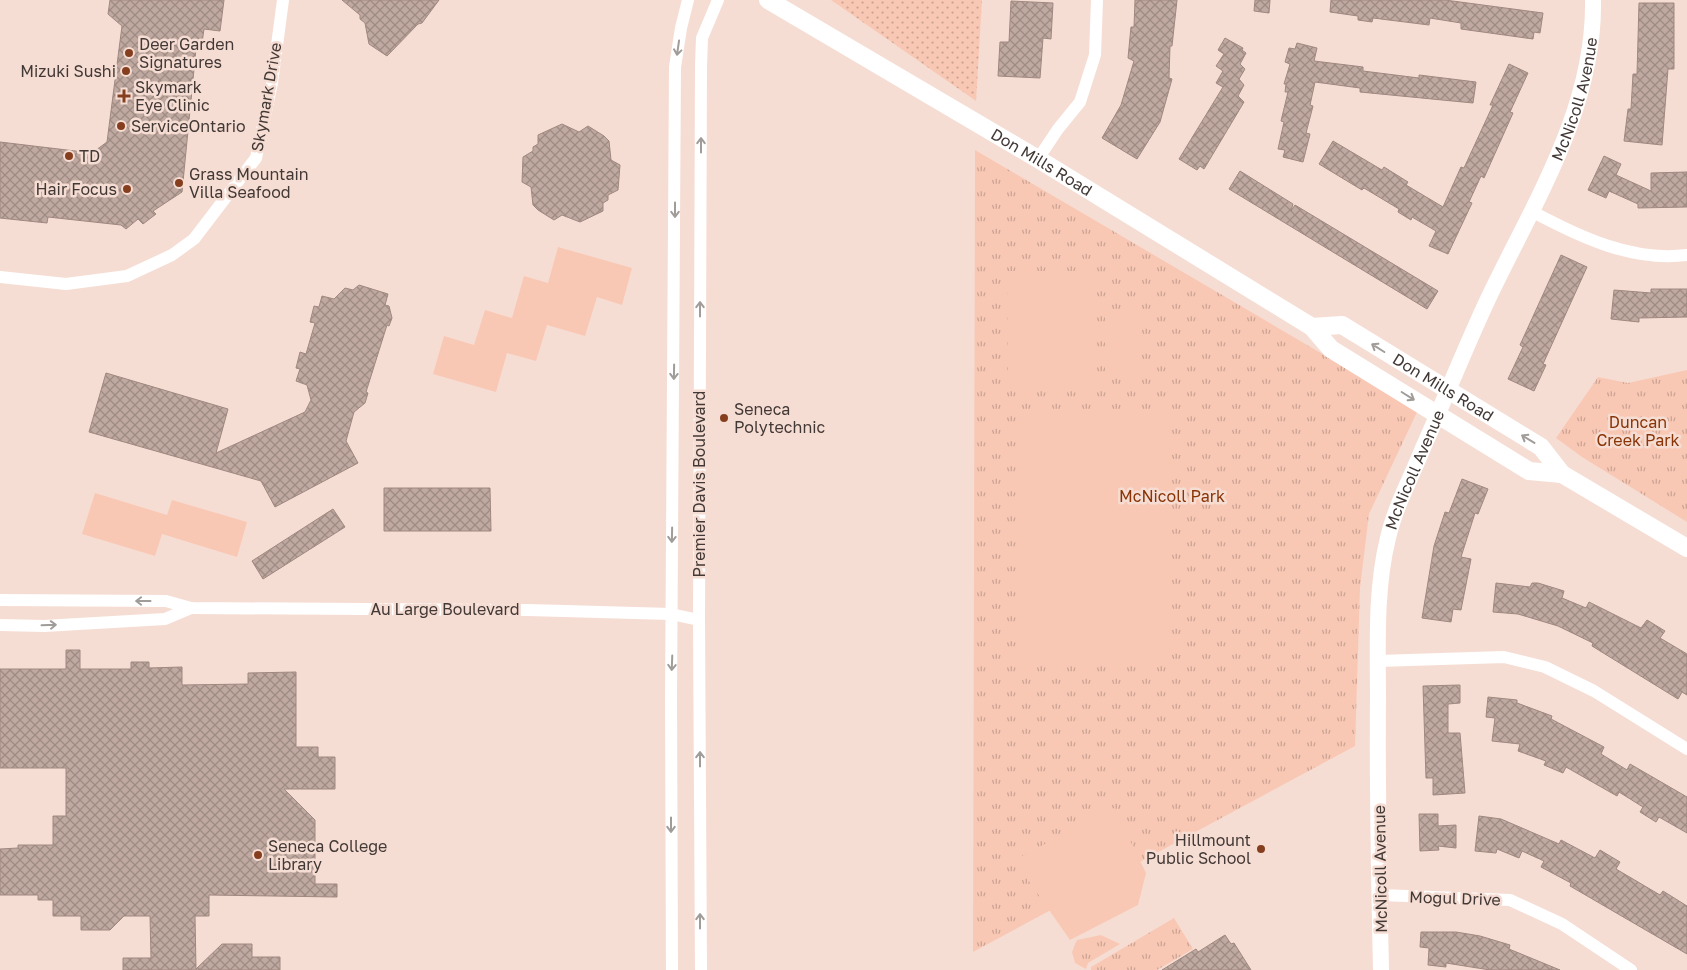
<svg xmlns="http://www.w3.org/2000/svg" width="1687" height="970" viewBox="0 0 1687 970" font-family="'Golos Text',sans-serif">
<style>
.grass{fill:url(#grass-dots)}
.park{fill:url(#park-tufts)}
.pitch{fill:#f9c8b4}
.building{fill:url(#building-cross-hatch);stroke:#9f8880}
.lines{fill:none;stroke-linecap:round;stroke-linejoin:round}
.minor{stroke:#fff;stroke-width:12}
.tertiary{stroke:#fff;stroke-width:16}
.secondary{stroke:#fff;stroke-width:18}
.oneway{stroke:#a09c9a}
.poi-dot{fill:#853e1e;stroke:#f6ddd3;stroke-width:2}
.labels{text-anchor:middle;stroke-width:5;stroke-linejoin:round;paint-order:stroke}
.poi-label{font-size:16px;fill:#423835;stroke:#f6ddd3;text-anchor:start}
.street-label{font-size:16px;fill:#423835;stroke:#f6ddd3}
.park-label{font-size:16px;fill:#893406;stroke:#f6ddd3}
</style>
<defs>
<pattern id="grass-dots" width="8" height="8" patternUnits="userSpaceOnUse" patternTransform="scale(1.25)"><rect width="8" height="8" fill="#f9c8b4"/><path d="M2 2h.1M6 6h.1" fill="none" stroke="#cba393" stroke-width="1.8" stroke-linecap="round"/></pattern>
<pattern id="park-tufts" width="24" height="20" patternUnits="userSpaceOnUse" patternTransform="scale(1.25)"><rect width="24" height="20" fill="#f9c8b4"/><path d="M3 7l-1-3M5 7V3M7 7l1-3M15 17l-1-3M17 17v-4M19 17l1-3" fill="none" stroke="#cba393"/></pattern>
<pattern id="building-cross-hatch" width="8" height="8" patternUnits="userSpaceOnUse" patternTransform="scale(1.25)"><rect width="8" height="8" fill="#c0a9a0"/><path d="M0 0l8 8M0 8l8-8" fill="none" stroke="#9e8b83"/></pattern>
</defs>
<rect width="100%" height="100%" fill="#f6ddd3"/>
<polygon class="grass" points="831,0 982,0 976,101"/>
<g class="park">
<polygon points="975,150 1418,410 1369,514 1360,588 1355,746 973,952"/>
<polygon points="1687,370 1687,522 1582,457 1556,438 1598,377 1628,383"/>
<polygon points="1174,918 1193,949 1157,970 1091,970 1091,967"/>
<polygon points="1101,935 1120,944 1088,963 1086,969 1075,963 1072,952 1077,940"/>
</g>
<g class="pitch">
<polygon points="558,247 632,268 622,305 597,297 585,336 547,325 536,361 507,353 496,392 433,374 444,336 474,345 485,310 512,318 524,276 548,283"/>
<polygon points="1007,271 1093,271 1094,384 1008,385"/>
<polygon points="1141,313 1141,373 1105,373 1105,314"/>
<polygon points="1021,413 1171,413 1170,663 1020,663"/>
<polygon points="95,493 167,515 172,500 247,522 237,557 162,534 155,556 82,534"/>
<polygon points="1114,808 1146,873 1138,905 1070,940 1014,860"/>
</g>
<g class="building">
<polygon points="110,0 224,0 220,31 204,29 201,50 196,49 182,192 153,211 156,214 143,224 138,219 126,229 121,225 48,217 47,223 0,218 0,142 92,153 107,142 122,26 108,14"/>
<polygon points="342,0 439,0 422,23 418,24 387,56 369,44 365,23 360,19 360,15"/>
<polygon points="1135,0 1177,0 1172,46 1170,46 1169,78 1172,79 1160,122 1137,159 1102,138 1121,105 1134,61 1128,58 1131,27 1134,27"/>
<polygon points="1255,0 1270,0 1269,13 1254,11"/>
<polygon points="1331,0 1445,0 1543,13 1540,33 1534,32 1533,39 1461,29 1461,23 1430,18 1429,25 1373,18 1372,22 1358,20 1358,16 1330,12"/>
<polygon points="1011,1 1053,3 1051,39 1043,38 1040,78 998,76 1000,42 1009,42"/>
<polygon points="1639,3 1674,3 1674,69 1668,69 1662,145 1624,141 1628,109 1631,109 1633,74 1637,74"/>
<polygon points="1225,38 1243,48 1242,50 1246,53 1240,64 1245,69 1239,79 1244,85 1238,96 1244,102 1204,169 1200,166 1197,170 1179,159 1223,87 1216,83 1223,71 1216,66 1224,54 1218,50"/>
<polygon points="1297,43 1317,48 1314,61 1363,67 1363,71 1419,78 1419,75 1476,82 1473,103 1360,92 1360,88 1315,82 1310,105 1313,106 1306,133 1310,134 1303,162 1283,157 1285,150 1278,149 1284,122 1281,121 1288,92 1285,92 1286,84 1284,84 1290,64 1285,62 1289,48 1295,49"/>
<polygon points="1509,64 1528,73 1510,112 1513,113 1484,178 1481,176 1469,202 1472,203 1448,254 1429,246 1436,231 1412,217 1411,220 1398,212 1399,209 1364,188 1362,190 1319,164 1333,141 1382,170 1384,167 1408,182 1406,185 1443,207 1461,167 1464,168 1493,105 1490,105"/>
<polygon points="562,124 579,132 588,126 604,136 609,141 611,160 620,165 618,190 608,195 608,200 603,203 603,211 580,222 562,215 554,220 538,210 533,205 531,187 522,182 523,157 533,151 533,147 538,144 538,135"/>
<polygon points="1604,156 1621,164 1616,175 1651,191 1651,173 1687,172 1687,207 1638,208 1638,204 1609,191 1606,198 1588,190"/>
<polygon points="1240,171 1293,204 1291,211 1295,205 1438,291 1427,309 1229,189"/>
<polygon points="1561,255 1587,267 1543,364 1546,365 1534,391 1508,379 1523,347 1520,345"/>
<polygon points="359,285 388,294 385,305 389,306 392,318 389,326 387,325 366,392 368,393 365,403 354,412 346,441 358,463 275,507 261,481 89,432 106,373 228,409 216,453 305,412 311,400 307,385 296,381 300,369 296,368 300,352 306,354 315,323 310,322 314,306 319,307 322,296 334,299 345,288 353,290"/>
<polygon points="1651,289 1687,289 1687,317 1639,318 1639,322 1611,319 1614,290 1651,293"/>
<polygon points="1462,479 1488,489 1478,514 1475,513 1461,557 1471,559 1461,610 1453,609 1451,622 1422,618 1434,546 1445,512 1449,513"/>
<polygon points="384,488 490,488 491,531 384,531"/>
<polygon points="333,509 345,527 263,579 252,561"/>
<polygon points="1496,583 1530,587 1532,583 1538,583 1564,591 1562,598 1586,608 1589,602 1641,628 1647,620 1665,631 1660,638 1687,654 1687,695 1682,692 1678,699 1592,646 1593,643 1558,626 1518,614 1493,612"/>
<polygon points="66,650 80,650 80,669 131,669 131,662 149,662 149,668 182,667 182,685 248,684 248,673 296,672 296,747 318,747 318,757 335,757 335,789 284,789 315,820 315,884 337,884 337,897 209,895 209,916 195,916 196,969 222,944 252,944 252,957 280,957 280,970 123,970 123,958 151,958 150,916 124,916 110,930 81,930 81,916 53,916 53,900 38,900 38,895 0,895 0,849 18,848 18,845 53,845 53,816 66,816 66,768 0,768 0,669 66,669"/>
<polygon points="1460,685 1460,703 1448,704 1448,733 1460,733 1465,793 1433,795 1433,778 1426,778 1423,686"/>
<polygon points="1488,697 1517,700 1517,703 1552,716 1551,719 1604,747 1601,754 1627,770 1630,764 1687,797 1687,833 1659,817 1656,822 1640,812 1643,807 1619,792 1617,796 1566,767 1563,773 1544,765 1546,761 1518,751 1520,744 1492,741 1495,718 1486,717"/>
<polygon points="1419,814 1438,814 1438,826 1456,825 1456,848 1438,846 1439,850 1420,851"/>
<polygon points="1479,816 1501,819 1559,844 1561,840 1595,858 1600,850 1620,862 1616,869 1660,895 1663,891 1687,906 1687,954 1570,886 1571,883 1541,867 1544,861 1522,851 1519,858 1497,849 1496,853 1475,851"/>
<polygon points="1421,932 1456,932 1480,936 1510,945 1509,949 1560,970 1490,970 1446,963 1446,967 1428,965 1429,948 1420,947"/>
<polygon points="1225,935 1231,944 1234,943 1251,970 1162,970 1196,949 1198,952"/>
</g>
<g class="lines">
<g class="minor">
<polyline points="1038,159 1058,129 1080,102 1095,55 1097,0"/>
<path d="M1533 212C1580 237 1632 262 1687 255"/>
<polyline points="0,277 66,284 127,276 172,255 194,239 256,158 272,83 283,0"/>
<polyline points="0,600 166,601 191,608 528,610 671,614 699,620"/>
<polyline points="0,625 44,626 165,619 191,608"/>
<polyline points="1378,661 1504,657 1545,667 1594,691 1687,749"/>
<polyline points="1380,895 1510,900 1562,924 1631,970"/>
<polyline points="672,970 671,698 675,67 681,28 688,0"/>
<polyline points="701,970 699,620 701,66 702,38 718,0"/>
</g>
<path class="tertiary" id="s1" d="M1381 970C1379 880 1377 790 1378 700 1378 647 1375 590 1388 538 1395 507 1411 478 1423 448 1445 399 1465 348 1488 299 1533 204 1595 109 1593 0"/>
<g class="secondary">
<path id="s2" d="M768 0 1038 159 1312 327 1331 349 1529 471 1562 474"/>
<path id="s3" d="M1312 327 1342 325 1541 447 1562 474 1687 548"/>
</g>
</g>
<defs><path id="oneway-shaft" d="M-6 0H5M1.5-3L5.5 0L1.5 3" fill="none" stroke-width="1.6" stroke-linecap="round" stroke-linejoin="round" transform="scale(1.25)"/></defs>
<g class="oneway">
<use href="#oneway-shaft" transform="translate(678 48) rotate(98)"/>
<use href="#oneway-shaft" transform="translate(701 145) rotate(-90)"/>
<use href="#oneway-shaft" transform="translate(675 210) rotate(90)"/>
<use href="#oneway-shaft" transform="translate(700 309) rotate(-90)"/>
<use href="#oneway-shaft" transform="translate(1378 348) rotate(-148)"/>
<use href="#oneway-shaft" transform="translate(674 372) rotate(91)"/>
<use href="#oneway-shaft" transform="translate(1408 396) rotate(32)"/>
<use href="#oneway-shaft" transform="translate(1528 439) rotate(-149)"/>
<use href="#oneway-shaft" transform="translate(672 535) rotate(91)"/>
<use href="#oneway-shaft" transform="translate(143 601) rotate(-180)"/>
<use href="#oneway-shaft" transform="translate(49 625) rotate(-2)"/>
<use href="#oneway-shaft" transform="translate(672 663) rotate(92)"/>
<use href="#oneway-shaft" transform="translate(700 759) rotate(-90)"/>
<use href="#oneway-shaft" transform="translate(671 825) rotate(90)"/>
<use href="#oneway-shaft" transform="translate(700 921) rotate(-90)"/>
</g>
<g class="poi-dot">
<circle cx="129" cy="53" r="5"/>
<circle cx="126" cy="71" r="5"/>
<path d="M121.5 88.5h5v5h5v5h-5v5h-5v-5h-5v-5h5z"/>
<circle cx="121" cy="126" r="5"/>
<circle cx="69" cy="156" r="5"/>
<circle cx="179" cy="183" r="5"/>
<circle cx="127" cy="189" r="5"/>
<circle cx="724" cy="418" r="5"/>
<circle cx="1261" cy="849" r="5"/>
<circle cx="258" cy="855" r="5"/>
</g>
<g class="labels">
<g class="poi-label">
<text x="139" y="50">Deer Garden<tspan x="139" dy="18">Signatures</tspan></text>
<text x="116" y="77" text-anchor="end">Mizuki Sushi</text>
<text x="135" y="93">Skymark<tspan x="135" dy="18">Eye Clinic</tspan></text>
<text x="131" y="132">ServiceOntario</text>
<text x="79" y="162">TD</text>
<text x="189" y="180">Grass Mountain<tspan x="189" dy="18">Villa Seafood</tspan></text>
<text x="117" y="195" text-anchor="end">Hair Focus</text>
<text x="734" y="415">Seneca<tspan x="734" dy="18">Polytechnic</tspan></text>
<text x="1251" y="846" text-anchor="end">Hillmount<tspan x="1251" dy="18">Public School</tspan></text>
<text x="268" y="852">Seneca College<tspan x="268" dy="18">Library</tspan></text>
</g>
<g class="street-label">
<text transform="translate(266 97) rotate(-80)" y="6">Skymark Drive</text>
<text dy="6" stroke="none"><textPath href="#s1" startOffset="911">McNicoll Avenue</textPath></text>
<text dy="6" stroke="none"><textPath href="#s2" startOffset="318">Don Mills Road</textPath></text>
<text dy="6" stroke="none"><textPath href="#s3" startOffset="149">Don Mills Road</textPath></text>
<text dy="6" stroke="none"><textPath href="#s1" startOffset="506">McNicoll Avenue</textPath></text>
<text transform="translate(699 484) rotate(-90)" y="6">Premier Davis Boulevard</text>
<text x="445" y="615">Au Large Boulevard</text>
<text transform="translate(1380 869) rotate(-91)" y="6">McNicoll Avenue</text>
<text transform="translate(1455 898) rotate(2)" y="6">Mogul Drive</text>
</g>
<g class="park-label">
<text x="1638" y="428">Duncan<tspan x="1638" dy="18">Creek Park</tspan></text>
<text x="1172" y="502">McNicoll Park</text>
</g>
</g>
</svg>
